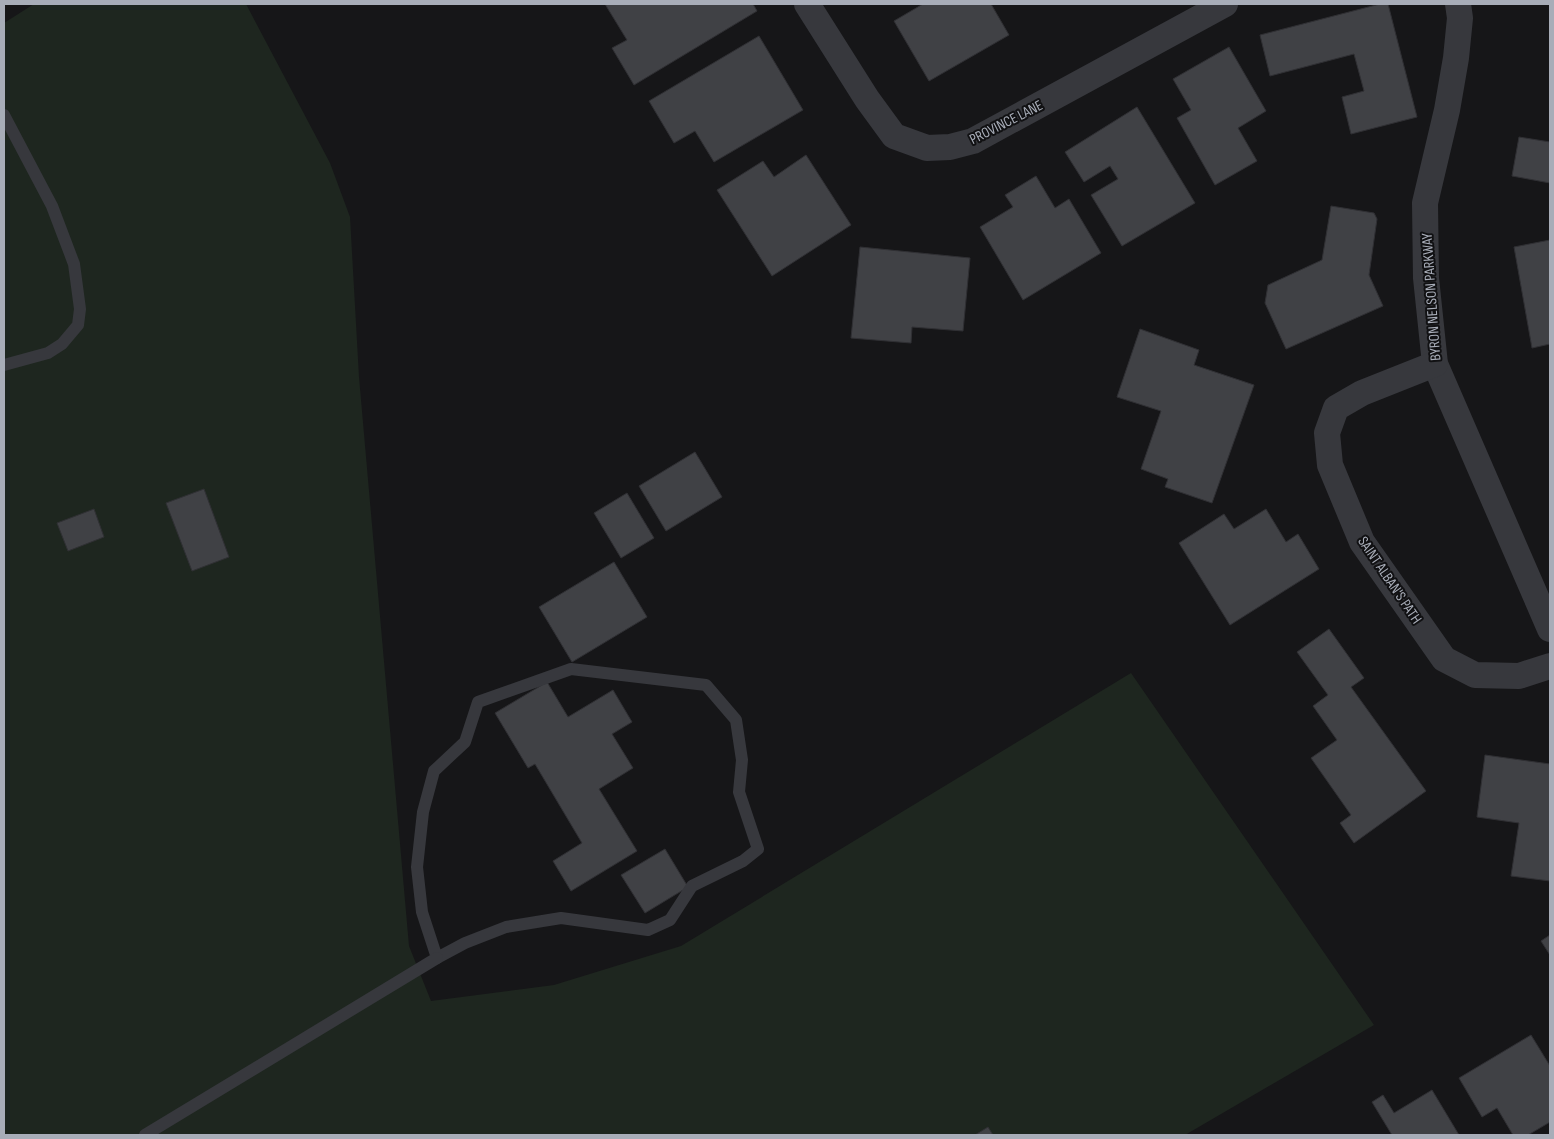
<svg xmlns="http://www.w3.org/2000/svg" width="1554" height="1139" viewBox="0 0 1554 1139" font-family="'Sofia Sans Condensed',sans-serif">
<style>
.green{fill:#1e261f}
.building{fill:#404145;stroke:#303034}
.lines{fill:none;stroke-linecap:round;stroke-linejoin:round}
.lane{stroke:#37383d;stroke-width:12}
.street{stroke:#37383d;stroke-width:26}
.labels{text-anchor:middle;stroke-width:4;stroke-linejoin:round;paint-order:stroke}
.street-label{font-size:15px;fill:#a8adb8;stroke:#111113}
</style>
<rect width="100%" height="100%" fill="#161618"/>
<polygon class="green" points="34,4 246,4 330,163 350,217 359,377 409,946 431,1001 554,985 681,946 1131,673 1374,1025 1185,1135 4,1135 4,23"/>
<g class="building">
<polygon points="605,4 753,4 757,11 634,85 612,48 627,40"/>
<polygon points="923,4 991,4 1009,35 929,81 894,21"/>
<polygon points="1380,4 1388,4 1417,117 1351,134 1342,97 1364,91 1354,54 1270,76 1260,35"/>
<polygon points="759,36 803,110 714,162 695,131 674,143 649,101"/>
<polygon points="1229,47 1266,111 1238,128 1257,161 1215,185 1177,118 1191,110 1173,79"/>
<polygon points="1137,107 1195,203 1122,246 1091,195 1118,179 1110,166 1084,182 1065,152"/>
<polygon points="1519,137 1550,142 1550,183 1512,176"/>
<polygon points="806,155 851,225 772,276 717,190 763,161 774,177"/>
<polygon points="1036,176 1055,208 1069,199 1101,253 1023,300 980,227 1013,207 1005,195"/>
<polygon points="1331,206 1374,213 1377,219 1369,275 1383,306 1286,349 1265,303 1268,285 1322,260"/>
<polygon points="1550,240 1550,344 1532,348 1514,247"/>
<polygon points="860,247 970,258 963,331 912,327 911,343 851,338"/>
<polygon points="1140,329 1199,350 1194,365 1254,385 1212,503 1165,487 1168,479 1141,469 1161,411 1117,397"/>
<polygon points="695,452 722,497 666,531 639,486"/>
<polygon points="204,489 229,557 192,571 166,503"/>
<polygon points="627,493 654,538 621,558 594,513"/>
<polygon points="94,509 104,537 68,551 57,523"/>
<polygon points="1266,509 1286,542 1298,534 1319,569 1230,625 1179,543 1224,514 1234,529"/>
<polygon points="614,562 647,617 572,662 539,607"/>
<polygon points="1329,629 1364,678 1351,687 1426,791 1354,843 1340,823 1351,815 1311,758 1337,740 1313,706 1328,695 1297,652"/>
<polygon points="547,682 568,717 613,690 632,722 612,734 633,768 599,789 637,851 571,891 553,861 582,843 535,764 528,768 495,713"/>
<polygon points="1485,755 1550,764 1550,881 1511,876 1519,823 1477,817"/>
<polygon points="665,849 688,887 645,913 621,875"/>
<polygon points="1550,935 1550,955 1541,941"/>
<polygon points="1531,1035 1550,1066 1550,1122 1528,1135 1513,1135 1497,1108 1482,1117 1459,1078"/>
<polygon points="1432,1090 1459,1135 1392,1135 1372,1102 1383,1095 1394,1113"/>
<polygon points="988,1127 993,1135 975,1135"/>
</g>
<g class="lines">
<g class="lane">
<polyline points="4,115 52,206 74,264 80,309 78,325 62,344 48,353 4,365"/>
<polygon points="571,669 706,685 736,720 742,760 739,792 758,849 743,861 692,886 670,920 648,930 561,918 506,927 465,943 437,958 422,912 417,867 423,812 434,771 465,742 478,702"/>
<polyline points="145,1135 437,958"/>
</g>
<g class="street">
<polyline points="807,4 867,99 894,136 927,148 950,147 973,141 1225,4"/>
<polyline points="1458,4 1460,18 1456,58 1447,110 1425,203 1426,278 1435,364 1550,629"/>
<polyline points="1435,364 1362,393 1336,408 1327,433 1330,465 1362,542 1444,659 1475,675 1519,676 1550,666"/>
</g>
</g>
<g class="labels">
<g class="street-label">
<text transform="translate(1006 122) rotate(-27)" y="5">PROVINCE LANE</text>
<text transform="translate(1431 297) rotate(-94)" y="5">BYRON NELSON PARKWAY</text>
<text transform="translate(1390 580) rotate(56)" y="5">SAINT ALBAN'S PATH</text>
</g>
</g>
<rect width="1554" height="1139" fill="none" stroke="#a8adb8" stroke-width="10"/>
</svg>
